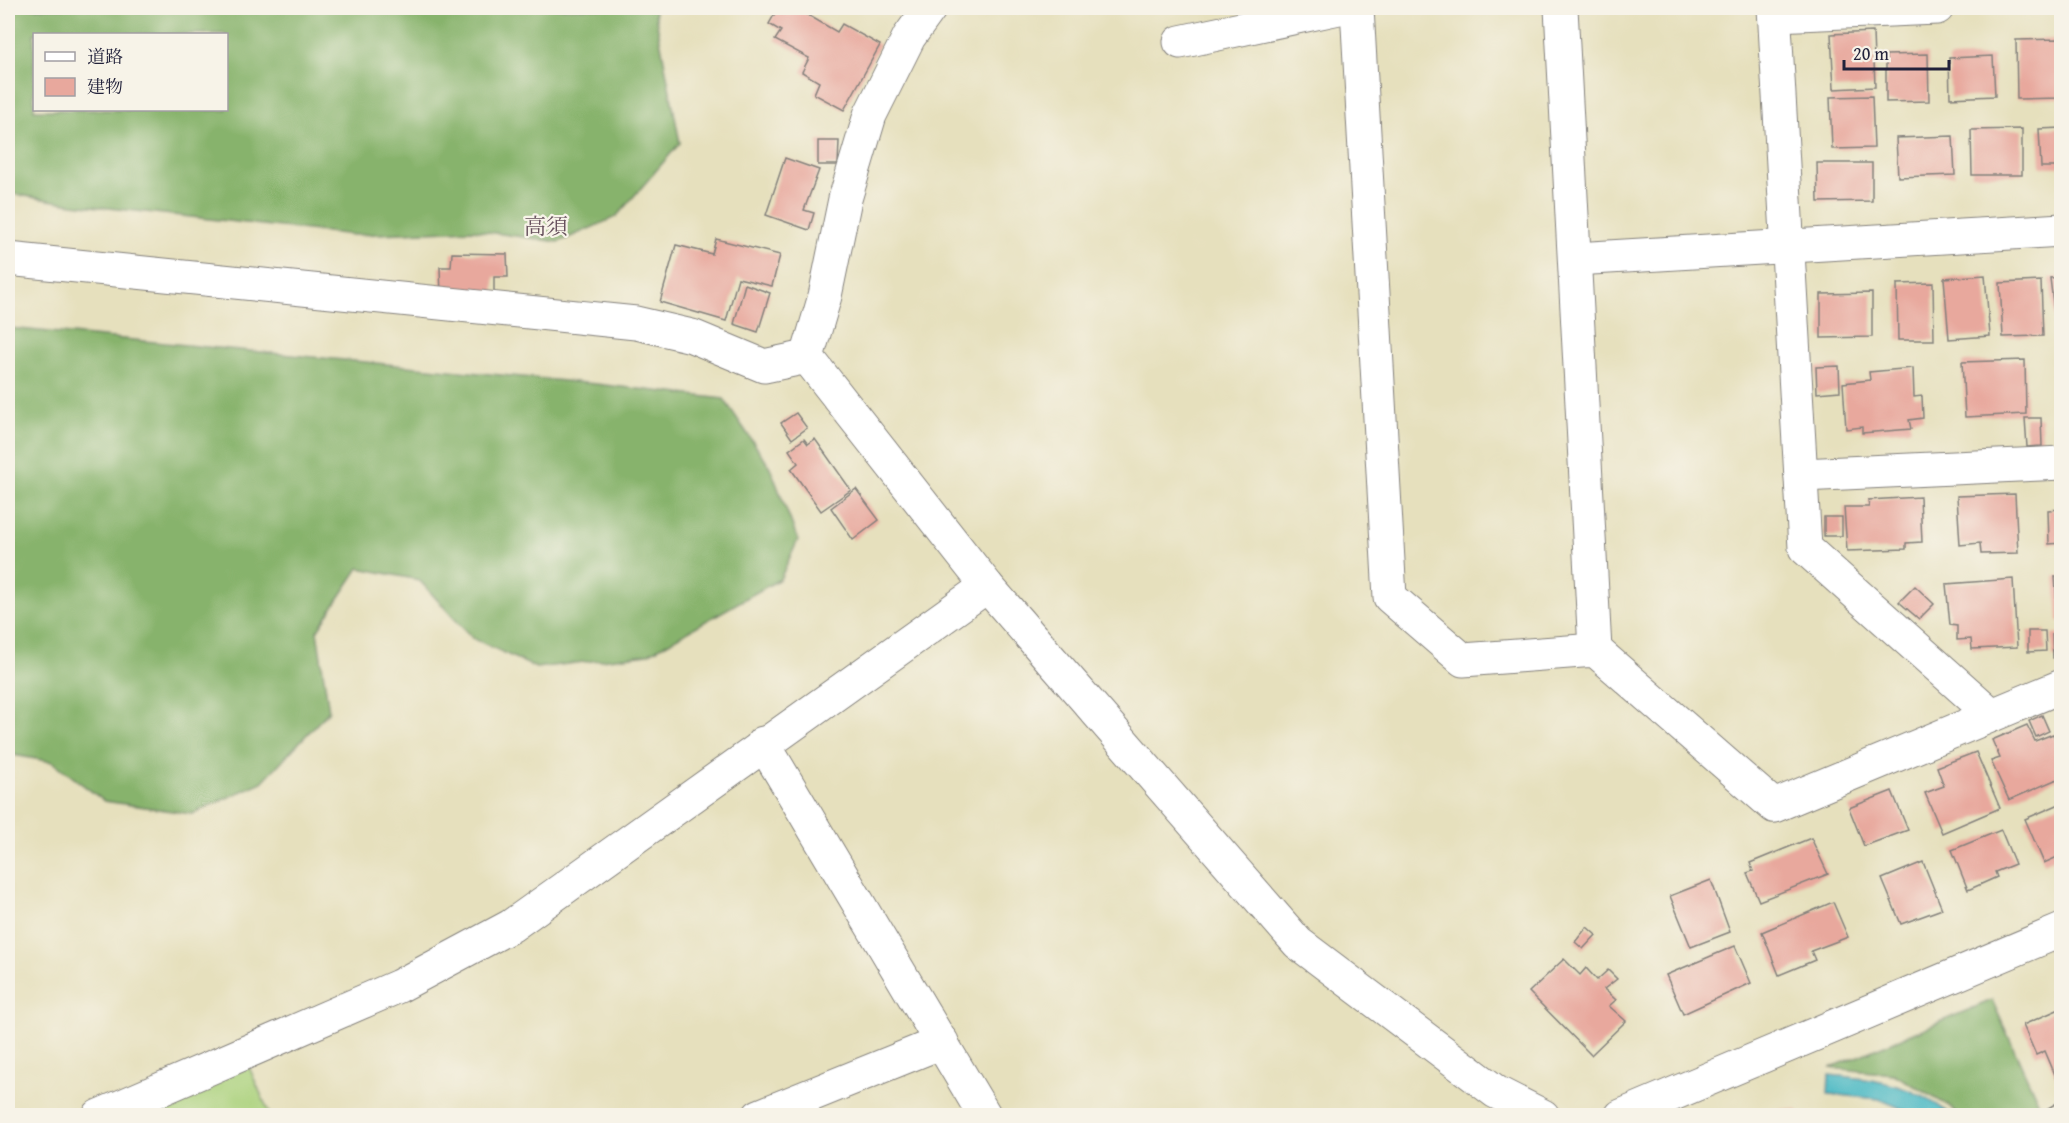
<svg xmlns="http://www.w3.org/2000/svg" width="2069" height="1123" viewBox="0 0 2069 1123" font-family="'Gentium Book Plus','Noto Serif JP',serif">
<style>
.green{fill:#aad17c;stroke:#667a5c;stroke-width:1.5}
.forest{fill:#87b36c;stroke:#546a54;stroke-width:1.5;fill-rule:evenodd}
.water{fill:#4bb9c4;stroke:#366e80;stroke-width:1.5}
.building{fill:#e8a89d}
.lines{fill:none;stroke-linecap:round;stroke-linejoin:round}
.minor-casing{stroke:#84817c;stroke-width:35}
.tertiary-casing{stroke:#84817c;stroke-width:35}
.minor{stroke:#fff;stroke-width:33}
.tertiary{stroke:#fff;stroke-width:33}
.labels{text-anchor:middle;stroke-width:4.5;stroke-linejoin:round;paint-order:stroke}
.quarter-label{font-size:22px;fill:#67515d;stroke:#f7f3e8}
</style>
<rect width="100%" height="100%" fill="#f7f3e8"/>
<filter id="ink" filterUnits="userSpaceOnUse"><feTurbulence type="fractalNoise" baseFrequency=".0167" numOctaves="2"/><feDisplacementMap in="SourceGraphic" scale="12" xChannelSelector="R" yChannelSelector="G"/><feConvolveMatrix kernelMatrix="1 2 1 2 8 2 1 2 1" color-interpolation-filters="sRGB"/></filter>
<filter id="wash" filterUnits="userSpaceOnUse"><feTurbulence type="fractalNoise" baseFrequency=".008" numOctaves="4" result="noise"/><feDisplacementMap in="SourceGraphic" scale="24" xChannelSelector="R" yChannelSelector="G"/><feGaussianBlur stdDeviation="1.35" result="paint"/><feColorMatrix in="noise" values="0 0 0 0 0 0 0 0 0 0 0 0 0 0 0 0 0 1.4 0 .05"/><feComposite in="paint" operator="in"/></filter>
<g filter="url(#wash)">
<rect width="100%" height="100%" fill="#e6e0bd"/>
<polygon class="green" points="249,1067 270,1115 127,1116"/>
<g class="forest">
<path d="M8 8H654L680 143 616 217 559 242 473 230 354 235 72 204 8 193ZM34 34H226V110H34Z"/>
<polygon points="8,328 596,384 724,399 770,467 798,540 780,579 648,654 536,668 472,638 419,580 359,568 317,631 329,711 262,782 192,814 104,801 53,762 8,754"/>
<polygon points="1992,1000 2044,1115 1959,1115 1947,1105 1894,1074 1830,1068"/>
</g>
<path class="water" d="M1829 1075C1875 1079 1914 1084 1951 1115H1917L1879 1099 1828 1094Z"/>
<g id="blocks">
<g class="building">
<polygon points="778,8 796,8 837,32 842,24 880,45 844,110 814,94 819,82 802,72 809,58 775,40 781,31 769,24"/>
<polygon points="1873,32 1875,87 1834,89 1831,34"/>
<polygon points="2062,39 2062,98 2017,99 2016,40"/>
<polygon points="1928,54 1929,101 1886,102 1886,55"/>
<polygon points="1993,56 1995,96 1950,98 1949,58"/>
<polygon points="1872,96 1874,148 1832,149 1830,97"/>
<polygon points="2062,128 2062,167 2041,167 2039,129"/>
<polygon points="2022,129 2022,175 1972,175 1971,130"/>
<polygon points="1953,136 1955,175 1898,177 1896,138"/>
<polygon points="818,141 839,141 838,165 818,165"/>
<polygon points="785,158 819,170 804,210 814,213 809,230 766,215"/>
<polygon points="1817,163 1872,163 1872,201 1818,202"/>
<polygon points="716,239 780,255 772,286 738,278 726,321 660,302 676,245 712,254"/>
<polygon points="452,253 507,254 508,277 494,277 494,297 441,296 440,267 451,267"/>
<polygon points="1985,275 1990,336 1949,339 1944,278"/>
<polygon points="2062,277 2062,335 2057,336 2050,278"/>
<polygon points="2041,281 2043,336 2003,337 2000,283"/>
<polygon points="1933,283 1934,340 1898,340 1897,284"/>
<polygon points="745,284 770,293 758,332 734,324"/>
<polygon points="1872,293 1872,337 1821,338 1821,294"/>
<polygon points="2025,360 2026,414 1965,417 1962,362"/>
<polygon points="1839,366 1840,391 1817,393 1816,367"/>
<polygon points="1913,368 1914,397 1922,396 1923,418 1909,420 1911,429 1862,433 1862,427 1846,429 1843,383 1870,380 1869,372"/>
<polygon points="796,413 807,428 792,439 781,423"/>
<polygon points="2025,418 2041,418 2042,446 2027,447"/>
<polygon points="804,439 808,444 815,439 851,490 821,511 791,469 798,463 789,450"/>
<polygon points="856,489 879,520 853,540 831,508"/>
<polygon points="2015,494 2018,553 1981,554 1980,543 1960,545 1957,496"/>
<polygon points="1920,497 1922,542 1906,543 1906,549 1847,551 1844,507 1869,507 1868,500"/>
<polygon points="2062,509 2062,543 2049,544 2048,510"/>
<rect x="1824" y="517" width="18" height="19"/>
<polygon points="2055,576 2062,576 2062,621 2058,621"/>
<polygon points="2013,579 2017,647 1972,649 1971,639 1957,640 1957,626 1950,625 1946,584"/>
<polygon points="1915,586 1934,604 1919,619 1899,602"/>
<polygon points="2028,631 2045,631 2046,651 2028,652"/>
<polygon points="2062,633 2062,657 2053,658 2052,634"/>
<polygon points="2042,715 2049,731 2036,737 2029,721"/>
<polygon points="2027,725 2035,741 2053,734 2062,754 2062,777 2009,800 1991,761 2000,758 1992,740"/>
<polygon points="1976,752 2000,808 1942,833 1925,793 1944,786 1937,767"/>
<polygon points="1892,791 1908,830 1864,846 1849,808"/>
<polygon points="2062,803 2062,855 2044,863 2025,819"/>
<polygon points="2001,830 2015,864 1995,872 1997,877 1968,890 1952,850"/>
<polygon points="1811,838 1828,874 1759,901 1747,873 1753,871 1750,863"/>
<polygon points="1923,862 1942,909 1901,924 1882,879"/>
<polygon points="1711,880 1730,932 1691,947 1670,896"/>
<polygon points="1833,902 1848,937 1811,951 1815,960 1779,975 1762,932"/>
<polygon points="1587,927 1596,935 1583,949 1575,942"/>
<polygon points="1735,946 1751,983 1683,1014 1666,975"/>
<polygon points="1564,959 1580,975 1586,968 1597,980 1608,970 1617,979 1604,989 1616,1000 1609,1006 1626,1021 1591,1055 1529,992"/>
<polygon points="2062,1008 2062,1074 2056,1077 2045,1051 2036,1055 2023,1025"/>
<polygon points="2062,1100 2062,1116 2052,1116 2048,1108"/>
<polygon points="1777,1109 1798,1110 1797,1116 1777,1116"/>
</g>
</g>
</g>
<g filter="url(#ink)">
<use href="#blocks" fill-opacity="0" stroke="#84817c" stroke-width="1.5"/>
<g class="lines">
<defs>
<g id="minor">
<polyline points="1357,8 1390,597 1463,660 1595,650 1774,806 2062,686"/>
<polyline points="1561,8 1595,650"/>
<polyline points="1774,8 1805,548 1992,715"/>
<polyline points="1775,15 1937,8"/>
<polyline points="1180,42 1339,8"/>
<polyline points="8,259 636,323 692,336 764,366 807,357"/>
<polyline points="1575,259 2062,230"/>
<polyline points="807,357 987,586 1298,943 1496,1092 1543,1116"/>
<polyline points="807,357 825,296 845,199 870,115 909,37 930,8"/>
<polyline points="1801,475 2062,463"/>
<polyline points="763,743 985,1116"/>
<polyline points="99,1116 399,986 511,926 987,586"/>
<polyline points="759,1116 942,1042"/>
</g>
<polyline id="tertiary" points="1621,1116 2062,930"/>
</defs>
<use href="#minor" class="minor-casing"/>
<use href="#tertiary" class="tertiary-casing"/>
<use href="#minor" class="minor"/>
<use href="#tertiary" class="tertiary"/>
</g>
</g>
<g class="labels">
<g class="quarter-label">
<text x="546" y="234">高須</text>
</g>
</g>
<rect width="2069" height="1123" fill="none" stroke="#f7f3e8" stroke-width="30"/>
<rect x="33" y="33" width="195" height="78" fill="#f7f3e8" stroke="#a29fa3" stroke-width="1.5"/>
<rect x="45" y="52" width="30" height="9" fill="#ffffff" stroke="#a29fa3" stroke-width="1.5"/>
<text x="87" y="63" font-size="18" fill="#22223b">道路</text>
<rect x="45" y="78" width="30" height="18" fill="#e8a89d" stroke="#a29fa3" stroke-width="1.5"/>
<text x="87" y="93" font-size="18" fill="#22223b">建物</text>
<path d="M1844 60v9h105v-9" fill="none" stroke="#22223b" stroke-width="3"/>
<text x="1853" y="60" font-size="18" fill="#22223b" stroke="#f7f3e8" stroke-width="4.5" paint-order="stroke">20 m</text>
</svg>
